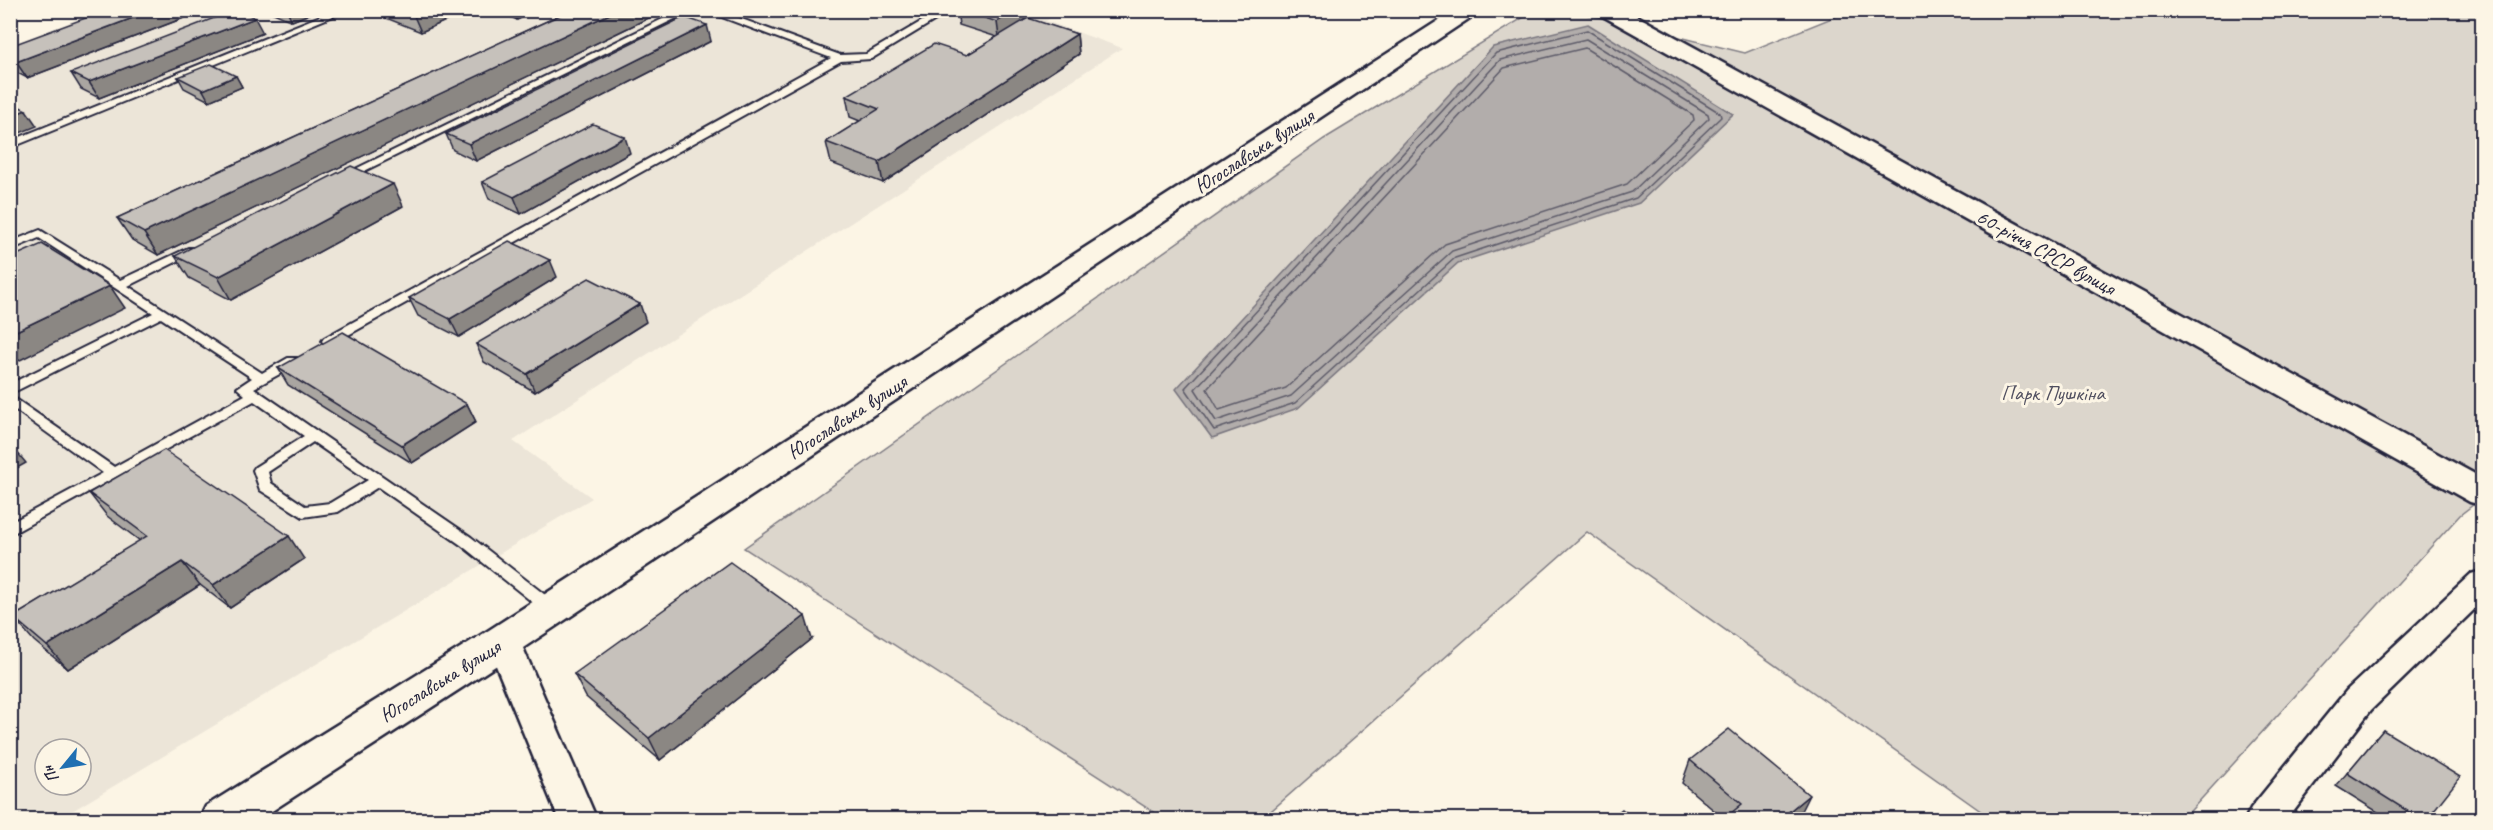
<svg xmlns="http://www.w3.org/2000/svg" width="2493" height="830" viewBox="0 0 2493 830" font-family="Caveat,sans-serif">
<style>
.built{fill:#ece5d8;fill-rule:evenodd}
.green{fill:#dcd6cc;stroke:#7f7c84;stroke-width:1.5}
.water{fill:#b2adab;stroke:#78757e;stroke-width:1.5}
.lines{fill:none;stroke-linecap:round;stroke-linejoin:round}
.shore{stroke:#5c5a68;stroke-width:1.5}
.lane-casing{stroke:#22223b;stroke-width:4}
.street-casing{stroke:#22223b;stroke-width:5}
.secondary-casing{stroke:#22223b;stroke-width:5}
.lane{fill:#fcf5e5;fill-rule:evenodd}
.street{fill:#fcf5e5;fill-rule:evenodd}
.secondary{fill:#fcf5e5;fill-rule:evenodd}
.wall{fill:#aaa6a1;stroke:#22223b;stroke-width:1.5}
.shaded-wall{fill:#8b8783;stroke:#22223b;stroke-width:1.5}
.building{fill:#c6c1bb;stroke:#22223b;stroke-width:1.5}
.labels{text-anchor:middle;stroke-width:6;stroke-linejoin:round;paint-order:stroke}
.street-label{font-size:21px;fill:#22223b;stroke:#fcf5e5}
.park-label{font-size:21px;fill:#504f5f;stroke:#fcf5e5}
</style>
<rect width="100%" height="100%" fill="#fcf5e5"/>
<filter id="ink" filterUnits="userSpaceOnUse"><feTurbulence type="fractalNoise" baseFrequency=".0167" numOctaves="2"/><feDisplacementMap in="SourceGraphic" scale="12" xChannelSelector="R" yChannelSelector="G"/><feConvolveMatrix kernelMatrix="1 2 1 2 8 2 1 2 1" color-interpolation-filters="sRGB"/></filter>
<g filter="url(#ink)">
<path class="built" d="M117 10H1060L1046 21 1122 48 513 441 592 498 59 819 11 820 10 48ZM45 749H81V785H45Z"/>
<polygon class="green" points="1534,11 1573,11 1745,53 1849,11 2482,11 2482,498 2460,515 2183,819 1992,819 1587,532 1262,819 1164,819 744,548 1324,139"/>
<polygon class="water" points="1588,24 1733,114 1639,203 1458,263 1298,408 1212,438 1176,389 1493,47"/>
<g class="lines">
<g class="shore">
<polygon points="1587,30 1720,113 1721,117 1636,198 1455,258 1295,403 1214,430 1185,388 1496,53"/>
<polygon points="1586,39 1708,114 1709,118 1632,192 1452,251 1291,396 1216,421 1195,389 1500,60"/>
<polygon points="1585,48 1693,115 1694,120 1627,184 1445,244 1286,388 1219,410 1207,389 1504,68"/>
</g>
<defs>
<g id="lane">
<polygon points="335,10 348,10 10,148 10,141"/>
<polygon points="681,10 693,10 346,180 342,181 337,178"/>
<polygon points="703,10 717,10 840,55 866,54 941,10 952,10 871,59 841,61 332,344 324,344 322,341 324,338 831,58"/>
<path d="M40 230 120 280 188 248H196L198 250 196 252 128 286 262 373 288 358H298L299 361 298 364 254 388 471 537 558 605 560 609 558 613 552 615 546 613 461 545 378 487 338 512 303 517 260 490 253 470 255 467 304 436 254 401 10 535V523L103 473 10 406V395L114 467 245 395 237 388 252 378 161 318 10 394V384L153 313 39 238 10 250V242ZM313 442 368 480 330 503 305 506 271 483 268 472Z"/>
</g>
<g id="street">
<polygon points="2482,571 2482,602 2371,710 2287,820 2245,820 2251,808 2347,690 2471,574"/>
<polygon points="503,628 515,632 520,641 597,820 559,820 486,641 491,632"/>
</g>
<g id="secondary">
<polygon points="1455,10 1482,10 517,652 258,820 199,820 206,806 489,630"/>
<polygon points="1598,10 1626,10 2482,478 2482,505 2470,502 1601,15"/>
</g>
</defs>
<use href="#lane" class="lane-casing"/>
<use href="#street" class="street-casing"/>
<use href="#secondary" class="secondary-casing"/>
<use href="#lane" class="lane"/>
<use href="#street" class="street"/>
<use href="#secondary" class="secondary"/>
</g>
<g class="wall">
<polygon points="270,10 319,10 292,21 271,12"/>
<polygon points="375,10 470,10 421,32 376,14"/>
<polygon points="494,10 538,10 517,20"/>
<polygon points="571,10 665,10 158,255 132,240 117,218"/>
<polygon points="957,10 1043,10 1029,19 1077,34 1079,54 883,183 831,163 826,142 860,121 850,117 846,96 967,55 997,37 959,25"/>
<polygon points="202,11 27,78 10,69 10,46"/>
<polygon points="263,33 99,98 81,89 71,73"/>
<polygon points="711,41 476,161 453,150 446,134"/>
<polygon points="236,76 242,87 209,101 184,88 178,77"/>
<polygon points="630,153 521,214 489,199 482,182"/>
<polygon points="403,206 231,300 189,278 175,256"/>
<polygon points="557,277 459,337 418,316 409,298"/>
<polygon points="646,322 535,392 484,362 476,344"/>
<polygon points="278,368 467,404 476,422 412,463 288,385"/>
<polygon points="89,493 304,559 230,608 200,585 68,669 34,641 13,617 140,541 107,516"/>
<polygon points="812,639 660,760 586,697 574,674"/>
<polygon points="2383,730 2427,819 2389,819 2336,786"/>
<polygon points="1690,760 1798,817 1724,819 1682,783"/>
</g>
<g class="shaded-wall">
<polygon points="154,10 202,11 27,78 16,62"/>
<polygon points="287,10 319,10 292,21"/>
<polygon points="428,10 470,10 421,32 414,16"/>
<polygon points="513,10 538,10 517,20"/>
<polygon points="618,10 665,10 158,255 144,233"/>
<polygon points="1015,10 1043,10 999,37 997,22"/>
<polygon points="255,18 263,33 99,98 89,82"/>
<polygon points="707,25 711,41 476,161 469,144"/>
<polygon points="1077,34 1079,54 883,183 879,162"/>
<polygon points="236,76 242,87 209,101 203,90"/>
<polygon points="26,110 37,126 10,137 10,116"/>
<polygon points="625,137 630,153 521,214 514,197"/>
<polygon points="393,184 403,206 231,300 218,277"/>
<polygon points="550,260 557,277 459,337 450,319"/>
<polygon points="110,286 125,308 10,365 10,334"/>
<polygon points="640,304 646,322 535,392 527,374"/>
<polygon points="467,404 476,422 412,463 402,445"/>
<polygon points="11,445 26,463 10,472 10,446"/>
<polygon points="289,536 304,559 230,608 213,585"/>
<polygon points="182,562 200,585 68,669 47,646"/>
<polygon points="805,616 812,639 660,760 649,738"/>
<polygon points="1809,795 1798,817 1795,819 1780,819"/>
</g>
<g class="building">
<polygon points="107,10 154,10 16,62 10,58 10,46"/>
<polygon points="235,10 239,10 255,18 89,82 71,73"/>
<polygon points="400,10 428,10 414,16"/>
<polygon points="571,10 618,10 144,233 117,218"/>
<polygon points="961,10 1015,10 997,22"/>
<polygon points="684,17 707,25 469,144 446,134"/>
<polygon points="1028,18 1077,34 879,162 826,142 879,109 846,96 934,44 967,55"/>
<polygon points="211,64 236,76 203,90 178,77"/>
<polygon points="10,102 26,110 10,116"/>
<polygon points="593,124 625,137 514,197 482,182"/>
<polygon points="351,166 393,184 218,277 175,256"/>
<polygon points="509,241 550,260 450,319 409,298"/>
<polygon points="42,244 110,286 10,334 10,258"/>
<polygon points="589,278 640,304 527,374 476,344"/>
<polygon points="343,332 467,404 402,445 278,368"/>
<polygon points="164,450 289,536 213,585 182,562 47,646 13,617 147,536 89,493"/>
<polygon points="730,562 805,616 649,738 574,674"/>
<polygon points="1729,729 1809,795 1780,819 1724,819 1742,804 1690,760"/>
<polygon points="2383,730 2460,777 2427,819 2420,819 2347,773"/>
<polygon points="1622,809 1634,819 1610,819"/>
</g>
</g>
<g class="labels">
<g class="street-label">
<text transform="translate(1254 151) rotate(-33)" y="7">Югославська вулиця</text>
<text transform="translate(2046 252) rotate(29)" y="7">60-річчя СРСР вулиця</text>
<text transform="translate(847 417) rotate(-33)" y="7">Югославська вулиця</text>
<text transform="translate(440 681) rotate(-32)" y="7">Югославська вулиця</text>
</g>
<g class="park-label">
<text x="2053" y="400">Парк Пушкіна</text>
</g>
</g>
<rect width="2493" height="830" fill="none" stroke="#fcf5e5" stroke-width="36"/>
<rect x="18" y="18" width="2457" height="794" fill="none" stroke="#22223b" stroke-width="2" filter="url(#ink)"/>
<g transform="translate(63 767) rotate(240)"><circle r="28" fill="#fcf5e5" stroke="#a5a1a1" stroke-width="1.5"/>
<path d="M0-4.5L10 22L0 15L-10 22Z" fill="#1f6fb2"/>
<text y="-9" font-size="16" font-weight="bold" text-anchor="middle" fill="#22223b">Пн</text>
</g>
</svg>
